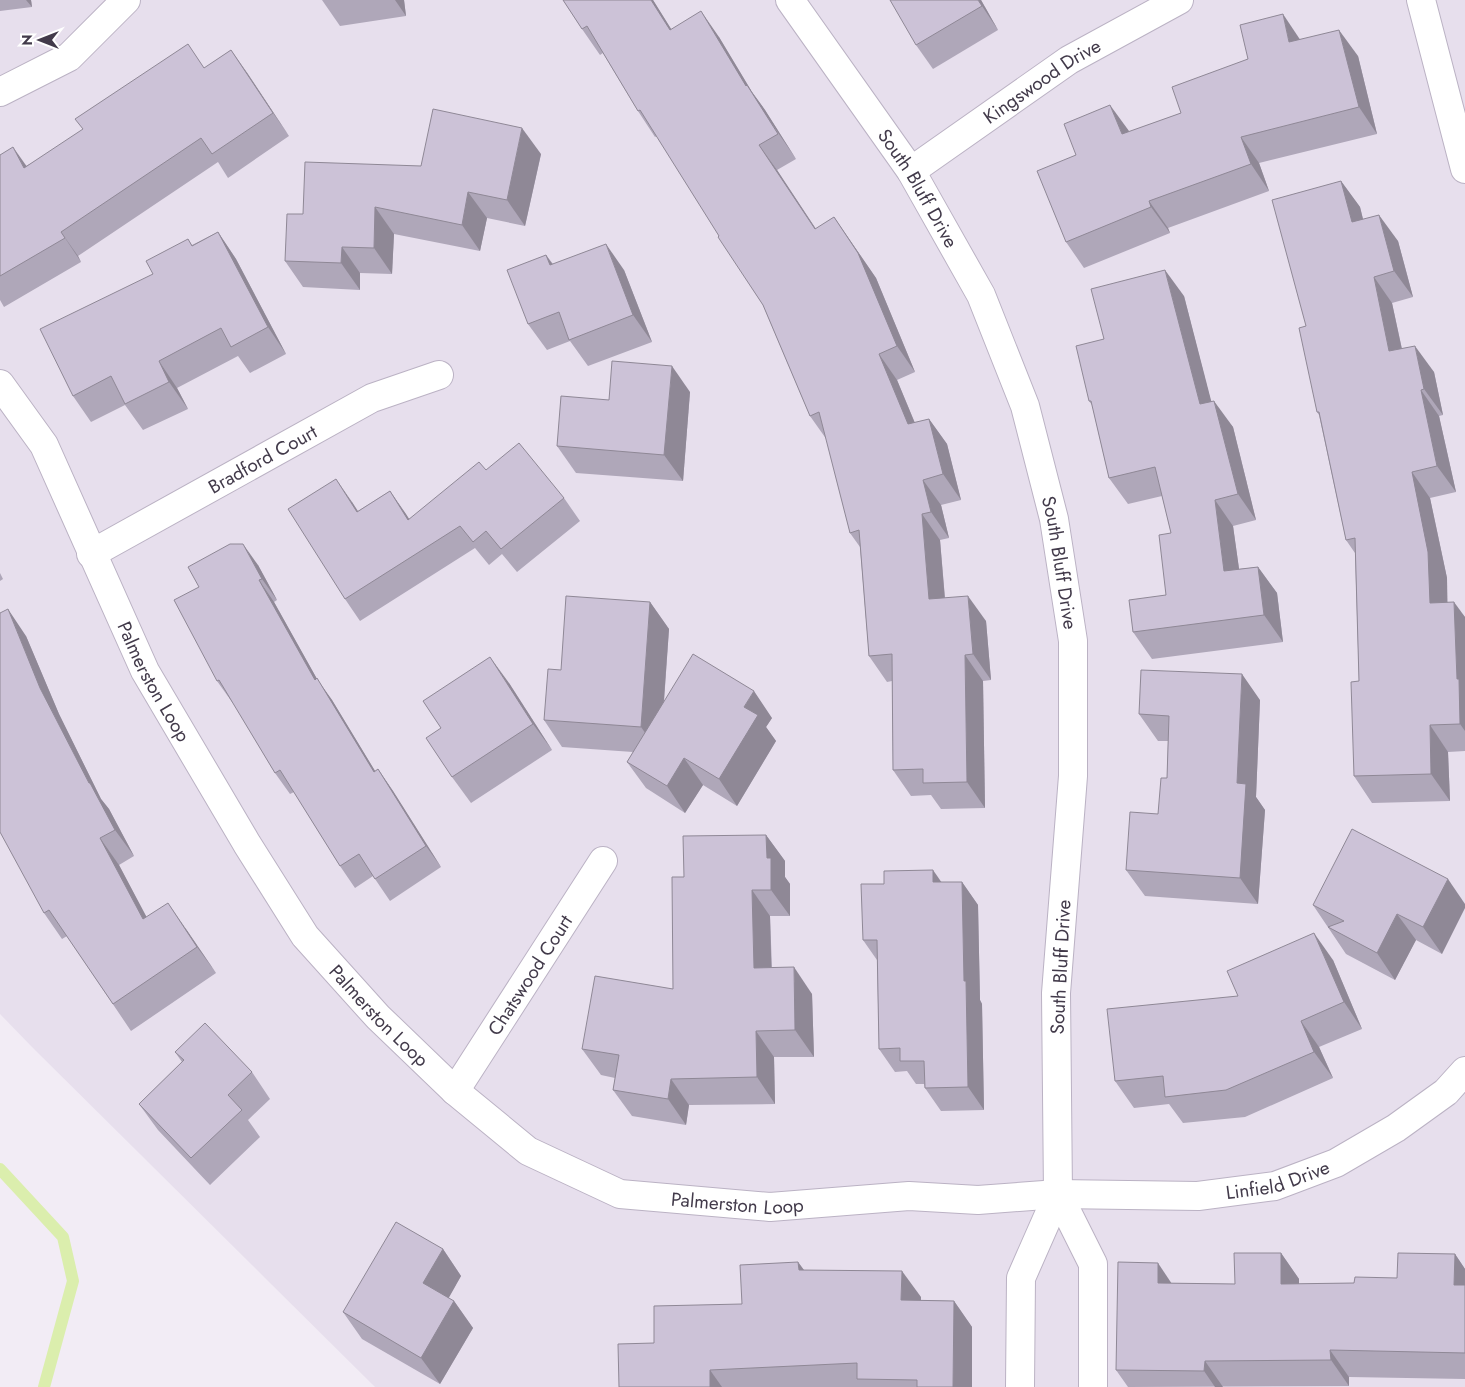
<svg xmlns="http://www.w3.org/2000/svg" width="1465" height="1387" viewBox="0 0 1465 1387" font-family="Jost,sans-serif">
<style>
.residential{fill:#e7dfed}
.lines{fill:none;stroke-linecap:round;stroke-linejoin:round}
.stream{stroke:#dbeead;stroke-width:12}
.minor-casing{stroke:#bbb2c4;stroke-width:30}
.minor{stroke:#fff;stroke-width:28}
.wall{fill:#afa7b9}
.shaded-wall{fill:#8f8896}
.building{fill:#ccc2d7;stroke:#8f8896}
.labels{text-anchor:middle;stroke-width:5;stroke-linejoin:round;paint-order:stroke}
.street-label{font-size:19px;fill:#423a4a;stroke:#fff}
</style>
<rect width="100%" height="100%" fill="#f2ecf5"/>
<polygon class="residential" points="0,0 1465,0 1465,1387 375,1387 32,1047 0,1014"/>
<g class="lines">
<polyline class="stream" points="0,1169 63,1237 73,1281 44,1387"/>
<defs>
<g id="minor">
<path id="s1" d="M790 0 911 171 981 295 1025 406 1054 519 1073 641V776L1056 993 1058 1194 1021 1278 1020 1387"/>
<polyline points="1421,0 1465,169"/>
<polyline points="0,92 69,57 126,0"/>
<path id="s2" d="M911 171 1069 60 1179 0"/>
<path id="s3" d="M0 384 44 445 145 671 247 844 305 936 378 1017 455 1091 528 1151 620 1194 770 1207 909 1196 978 1200 1058 1194 1198 1196 1275 1186 1336 1163 1396 1128 1446 1092 1465 1071"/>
<path id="s4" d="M91 554 372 398 439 375"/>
<path id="s5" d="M455 1091 603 861"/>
<polyline points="1058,1194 1093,1264 1093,1387"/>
</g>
</defs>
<use href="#minor" class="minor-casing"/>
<use href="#minor" class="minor"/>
</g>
<g class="wall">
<polygon points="0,0 31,0 32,7 0,11"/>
<polygon points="322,0 404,0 406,16 340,26"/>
<polygon points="563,0 653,0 671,29 719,37 752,92 765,110 796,159 777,170 816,229 834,217 876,278 915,372 897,380 915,423 929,419 947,444 961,500 941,505 949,538 940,540 945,598 986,621 991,680 983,681 985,808 941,809 931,795 911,796 893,770 892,681 887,682 869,656 860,547 850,533 827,440 810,416 763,305 657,136 655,137 638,111 603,53 600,55 582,29"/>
<polygon points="981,0 998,30 933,69 916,45"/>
<polygon points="1300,39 1358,56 1377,134 1259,163 1269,191 1168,228 1170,233 1084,268 1066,242 1076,155 1129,132 1181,113"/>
<polygon points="231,50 289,136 228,178 218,162 78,256 81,262 4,307 0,300 0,155 26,166 205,68"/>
<polygon points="541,154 525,226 487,218 480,251 394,234 392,274 360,273 360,290 303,287 285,261 421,166"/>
<polygon points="1341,181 1360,207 1363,219 1398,241 1413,297 1392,303 1402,349 1434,372 1443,415 1439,416 1456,492 1430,498 1447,578 1447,602 1465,617 1465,751 1448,752 1450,801 1372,803 1354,776 1359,681 1355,553 1346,540 1319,415 1317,412 1306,326"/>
<polygon points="218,232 236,259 286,354 250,373 238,356 177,388 188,409 143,430 125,405 91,422 73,396 153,274 188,239 192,245"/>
<polygon points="546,255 553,264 624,270 652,342 588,366 570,341 547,350 528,324"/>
<polygon points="1184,296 1211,402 1233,427 1256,520 1233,526 1239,569 1258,567 1277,593 1283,642 1152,659 1133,632 1166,595 1171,533 1162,496 1128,504 1109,478 1092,405 1089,401 1104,339"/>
<polygon points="690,392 683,481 576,473 557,446 609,400"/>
<polygon points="486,470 564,498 580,521 517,572 502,554 489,565 475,548 360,621 345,599 352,502 358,511 390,491 409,519"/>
<polygon points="258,565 277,600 274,602 317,679 332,700 375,771 378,769 393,791 441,867 390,901 373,876 355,888 340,866 294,792 290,794 275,773 233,702 232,702 217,681 199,587"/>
<polygon points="0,573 3,579 0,581"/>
<polygon points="650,602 669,629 664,702 772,718 766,727 776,741 737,806 703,785 685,813 646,788 627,762 633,752 562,747 544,720 561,670"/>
<polygon points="26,636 59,714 101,799 109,809 134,856 119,865 146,917 186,929 216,973 131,1031 67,936 62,939 44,913"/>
<polygon points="509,683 552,750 471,803 452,777"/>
<polygon points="1260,700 1256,797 1265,810 1258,904 1145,896 1126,870 1158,814 1167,778 1168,741 1158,741 1139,714"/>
<polygon points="766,835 785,861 785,877 790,884 790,916 770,916 772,968 812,994 814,1057 774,1057 775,1104 689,1105 686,1125 632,1116 613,1090 615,1078 601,1075 582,1049 673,989 684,877"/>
<polygon points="1448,879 1442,954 1416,940 1395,980 1346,954 1313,905"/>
<polygon points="941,882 962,882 978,905 980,1000 982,1004 984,1110 941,1111 925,1088 924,1084 916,1084 907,1071 895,1072 879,1049 877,960 863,940"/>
<polygon points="1333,960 1362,1029 1319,1047 1333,1078 1245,1117 1183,1123 1169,1104 1134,1108 1115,1081 1238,996"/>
<polygon points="175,1052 252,1072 270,1099 248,1120 260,1137 210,1185 158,1130 139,1104 182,1062"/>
<polygon points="443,1249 461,1276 448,1298 454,1301 473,1328 440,1384 362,1339 343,1312"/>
<polygon points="1281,1253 1299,1279 1299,1284 1354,1283 1397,1278 1455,1254 1465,1269 1465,1379 1349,1377 1349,1386 1128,1387 1116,1370 1172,1283 1235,1284"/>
<polygon points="798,1262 804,1270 921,1297 921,1300 954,1301 972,1327 972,1387 619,1387 654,1343 742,1304"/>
</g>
<g class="shaded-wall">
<polygon points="26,0 31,0 32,7"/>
<polygon points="395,0 404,0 406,16"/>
<polygon points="651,0 653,0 688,56 670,30"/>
<polygon points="978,0 981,0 998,30"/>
<polygon points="701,11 719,37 752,92 765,110 796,159 746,86"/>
<polygon points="1283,14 1301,41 1289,42"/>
<polygon points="1339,30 1358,56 1377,134 1359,107"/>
<polygon points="231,50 248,74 289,136 273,113"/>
<polygon points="1110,105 1129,131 1141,161 1122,134"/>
<polygon points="522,128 541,154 525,226 507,200"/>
<polygon points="1241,137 1259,163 1269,191 1251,164"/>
<polygon points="759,145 777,170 833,255 815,229"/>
<polygon points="13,147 30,171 24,168"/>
<polygon points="1341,181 1360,207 1370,248 1352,222"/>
<polygon points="468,192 487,218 480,251 462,225"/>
<polygon points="1149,201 1168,228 1170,233 1151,207"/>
<polygon points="375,207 394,234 392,274 374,248"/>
<polygon points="1379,215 1398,241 1413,297 1394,271"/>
<polygon points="834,217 876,278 915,372 897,346"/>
<polygon points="61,232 78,256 81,262"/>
<polygon points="218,232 236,259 286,354 268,327"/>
<polygon points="606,244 624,270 652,342 633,315"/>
<polygon points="342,247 360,273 360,290 341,263"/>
<polygon points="546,255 564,281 550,265"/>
<polygon points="1165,270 1184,296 1219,431 1200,404"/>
<polygon points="1374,277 1392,303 1408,378 1389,351"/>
<polygon points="1415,346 1434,372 1443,415 1424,389"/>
<polygon points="879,354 897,380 926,450 908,424"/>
<polygon points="159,361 177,388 188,409 169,382"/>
<polygon points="672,366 690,392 683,481 664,455"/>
<polygon points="1421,390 1439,416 1456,492 1437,466"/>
<polygon points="1214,401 1233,427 1256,520 1238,494"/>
<polygon points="929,419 947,444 961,500 943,474"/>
<polygon points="1412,472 1430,498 1447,578 1448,629 1430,603"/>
<polygon points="336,479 352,502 372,534 357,512"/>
<polygon points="923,480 941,505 949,538 931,512"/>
<polygon points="390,491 406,514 424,543 408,520"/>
<polygon points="1215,500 1233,526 1243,597 1224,571"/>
<polygon points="922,514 940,540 947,625 929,599"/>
<polygon points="243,544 258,565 277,600 262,579"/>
<polygon points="1258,567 1277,593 1283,642 1264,615"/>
<polygon points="259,580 274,602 317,679 332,700 389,794 374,772 315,680"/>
<polygon points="968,596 986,621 991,680 973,654"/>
<polygon points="650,602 669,629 660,754 641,727"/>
<polygon points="1454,602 1465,617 1465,731 1460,724 1457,679"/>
<polygon points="8,609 26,636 59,714 101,799 109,809 134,856 115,830 89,783 40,688"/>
<polygon points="965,655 983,681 985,808 967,782"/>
<polygon points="490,657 509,683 552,750 533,724"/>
<polygon points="1242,674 1260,700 1256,797 1265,810 1258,904 1240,878 1237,783"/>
<polygon points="754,691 772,718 766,727 776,741 737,806 719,779 744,707"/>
<polygon points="1430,725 1448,752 1450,801 1431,774"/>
<polygon points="684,758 703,785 685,813 667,786"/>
<polygon points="378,769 393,791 441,867 426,846"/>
<polygon points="766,835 785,861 785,877 790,884 790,916 771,890 767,858"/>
<polygon points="100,838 119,865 162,946 143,919"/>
<polygon points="933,870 949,893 933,882"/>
<polygon points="1448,879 1465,904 1465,908 1442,954 1423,927"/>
<polygon points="962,882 978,905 980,1000 982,1004 984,1110 968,1087 964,981"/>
<polygon points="752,890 770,916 772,994 754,968"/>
<polygon points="168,903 186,929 216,973 197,947"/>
<polygon points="1397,914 1416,940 1395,980 1377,953"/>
<polygon points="1314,933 1333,960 1362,1029 1344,1002"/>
<polygon points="794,967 812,994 814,1057 795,1030"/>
<polygon points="1301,1021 1319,1047 1333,1078 1314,1052"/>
<polygon points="756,1031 774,1057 775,1104 757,1077"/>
<polygon points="671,1079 689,1105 686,1125 668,1099"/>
<polygon points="443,1249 461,1276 442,1310 423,1283"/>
<polygon points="1281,1253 1299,1279 1299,1311 1281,1284"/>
<polygon points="1455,1254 1465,1269 1465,1301 1454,1285"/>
<polygon points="798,1262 817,1288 799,1270"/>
<polygon points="1158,1263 1176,1290 1158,1283"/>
<polygon points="902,1271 921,1297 920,1326 901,1300"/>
<polygon points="454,1301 473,1328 440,1384 421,1358"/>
<polygon points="954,1301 972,1327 972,1387 953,1387"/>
<polygon points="1330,1350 1349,1377 1349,1386 1331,1360"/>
<polygon points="1205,1361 1223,1387 1215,1387 1204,1371"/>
<polygon points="710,1370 722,1387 710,1387"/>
</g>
<g class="building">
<polygon points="563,0 651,0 670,30 701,11 746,86 747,85 778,134 759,145 815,229 834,217 858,253 897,346 879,354 908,424 929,419 943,474 923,480 931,512 922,514 929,599 968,596 973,654 965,655 967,782 923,783 923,769 893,770 892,654 869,656 859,530 850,533 819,412 810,416 763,305 718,237 719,236 640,110 638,111 587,26 582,29"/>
<polygon points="890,0 978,0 982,6 916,45"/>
<polygon points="1283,14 1289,42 1339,30 1359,107 1241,137 1251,164 1149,201 1151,207 1066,242 1037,171 1076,155 1064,124 1110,105 1122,134 1181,113 1172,87 1248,59 1240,25"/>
<polygon points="188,44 204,68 231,50 273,113 212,154 201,138 61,232 65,238 0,276 0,155 13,147 24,168 83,129 75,119"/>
<polygon points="433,109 522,128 507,200 468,192 462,225 375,207 374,248 342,247 341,263 285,261 287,214 303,214 305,162 421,166"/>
<polygon points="1341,181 1352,222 1379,215 1394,271 1374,277 1389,351 1415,346 1424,389 1421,390 1437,466 1412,472 1428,552 1430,603 1454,602 1457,679 1459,679 1460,724 1430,725 1431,774 1354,776 1351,682 1359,681 1355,538 1346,540 1319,412 1317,412 1299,328 1306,326 1272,200"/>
<polygon points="218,232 268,327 231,347 221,328 159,361 169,382 125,404 111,376 73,396 40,329 153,274 146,261 188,239 192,246"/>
<polygon points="606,244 633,315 569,340 559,312 528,324 507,270 546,255 550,265"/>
<polygon points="1165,270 1200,404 1214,401 1238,494 1215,500 1224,571 1258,567 1264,615 1133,632 1129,600 1166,595 1159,535 1171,533 1155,467 1109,478 1091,401 1089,401 1076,346 1104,339 1091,289"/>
<polygon points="612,361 672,366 664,455 557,446 561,396 609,400"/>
<polygon points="519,443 564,498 501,549 486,531 473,542 460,526 345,599 288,509 336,479 357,512 390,491 408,520 479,462 486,470"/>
<polygon points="230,544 243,544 262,579 259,580 315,680 317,678 374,772 378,769 426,846 375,879 359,854 340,866 280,770 275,773 219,680 217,681 174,600 199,587 188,567"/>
<polygon points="566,596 650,602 641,727 544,720 548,669 561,670"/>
<polygon points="8,609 40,688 89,783 90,783 115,830 100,838 143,919 168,903 197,947 113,1004 49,910 44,913 0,832 0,613"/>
<polygon points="693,654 754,691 744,707 758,715 719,779 684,758 667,786 627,762"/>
<polygon points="490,657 533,724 452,777 426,738 441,728 423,701"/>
<polygon points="1141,670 1242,674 1237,783 1246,784 1240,878 1126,870 1130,812 1158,814 1161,778 1167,778 1169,716 1139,714"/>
<polygon points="1352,829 1448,879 1423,927 1397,914 1377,953 1328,927 1344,921 1313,905"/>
<polygon points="766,835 767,858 771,858 771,890 752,890 754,968 794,967 795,1030 756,1031 757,1077 671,1079 668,1099 613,1090 619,1055 582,1049 595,976 673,989 672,877 684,877 683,836"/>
<polygon points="933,870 933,882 962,882 964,981 966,981 968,1087 925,1088 924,1061 900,1061 900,1048 879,1049 877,940 863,940 861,884 884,884 884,871"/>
<polygon points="1314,933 1344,1002 1301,1021 1314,1052 1226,1090 1165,1097 1163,1076 1115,1081 1107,1009 1238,996 1227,971"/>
<polygon points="205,1023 252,1072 228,1095 242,1110 191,1158 139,1104 184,1060 175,1052"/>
<polygon points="396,1222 443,1249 423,1283 454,1301 421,1358 343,1312"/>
<polygon points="1234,1253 1281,1253 1281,1284 1354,1283 1355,1277 1397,1278 1398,1253 1455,1254 1454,1285 1465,1285 1465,1353 1330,1350 1331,1360 1205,1361 1204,1371 1116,1370 1118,1262 1158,1263 1158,1283 1235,1284"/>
<polygon points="798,1262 799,1270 902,1271 901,1300 954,1301 953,1387 917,1387 917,1380 857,1379 857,1363 710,1370 710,1387 619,1387 618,1344 654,1343 654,1306 742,1304 740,1265"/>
</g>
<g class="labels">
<g class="street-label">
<text dy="7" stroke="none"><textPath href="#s2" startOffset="159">Kingswood Drive</textPath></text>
<text dy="7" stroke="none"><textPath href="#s1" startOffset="228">South Bluff Drive</textPath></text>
<text dy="7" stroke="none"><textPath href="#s4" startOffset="196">Bradford Court</textPath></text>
<text dy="7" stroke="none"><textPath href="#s1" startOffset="632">South Bluff Drive</textPath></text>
<text dy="7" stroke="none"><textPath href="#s3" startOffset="336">Palmerston Loop</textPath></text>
<text transform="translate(1060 967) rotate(-87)" y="7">South Bluff Drive</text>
<text dy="7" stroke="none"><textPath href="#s5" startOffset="138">Chatswood Court</textPath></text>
<text dy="7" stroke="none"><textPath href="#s3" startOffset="741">Palmerston Loop</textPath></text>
<text dy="7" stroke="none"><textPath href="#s3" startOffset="1705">Linfield Drive</textPath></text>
<text dy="7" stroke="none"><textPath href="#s3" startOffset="1162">Palmerston Loop</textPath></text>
</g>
</g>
<g transform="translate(40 40) rotate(270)" stroke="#ffffff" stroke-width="4" paint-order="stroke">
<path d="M0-4L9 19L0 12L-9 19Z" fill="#423a4a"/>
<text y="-8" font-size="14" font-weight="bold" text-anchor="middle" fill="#423a4a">N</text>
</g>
</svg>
